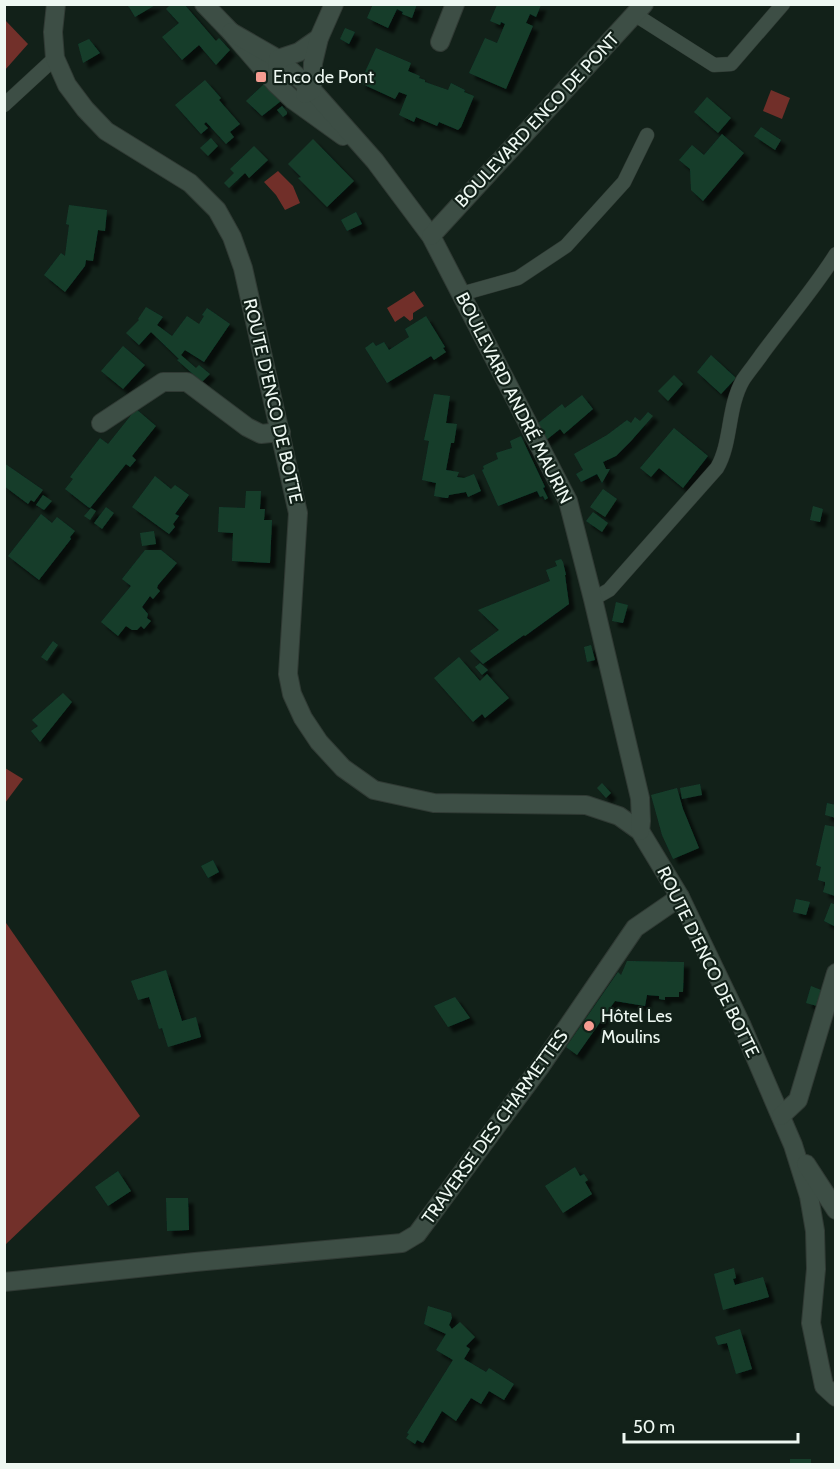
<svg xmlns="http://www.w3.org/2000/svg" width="840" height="1469" viewBox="0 0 840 1469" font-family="Cabin,sans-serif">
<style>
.forest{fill:#72302a}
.water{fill:#712f29}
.building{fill:#143e2c;filter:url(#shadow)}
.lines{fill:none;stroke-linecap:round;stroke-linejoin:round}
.lane-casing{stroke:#303a34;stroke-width:15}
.street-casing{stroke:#303a34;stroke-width:20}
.lane{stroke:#3d4e45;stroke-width:14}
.street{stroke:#3d4e45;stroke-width:18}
.poi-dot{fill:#f59c91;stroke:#122119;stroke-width:2}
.labels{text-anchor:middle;stroke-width:4.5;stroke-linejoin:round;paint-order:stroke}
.poi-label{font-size:18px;fill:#eef8f2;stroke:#122119;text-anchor:start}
.street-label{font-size:18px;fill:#eef8f2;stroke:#122119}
</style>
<defs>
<filter id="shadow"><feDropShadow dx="5.5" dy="5.5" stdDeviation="1.5" flood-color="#0009"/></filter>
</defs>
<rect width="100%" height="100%" fill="#122119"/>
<g class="forest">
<polygon points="5,20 28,44 5,70 4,70"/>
<polygon points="5,768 23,779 5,803"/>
<polygon points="4,920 140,1116 5,1245 4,1245"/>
</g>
<g class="water">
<polygon points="771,90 790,98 782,119 763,111"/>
<polygon points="278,171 293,186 300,203 285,210 276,195 264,182"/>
<polygon points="414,291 424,306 413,313 413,319 410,321 404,316 395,322 387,308"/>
</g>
<g class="building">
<polygon points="125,4 157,4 135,17 129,7"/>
<polygon points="171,4 184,4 216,41 219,38 230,50 216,65 199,45 182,60 162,37 179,23 166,9"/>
<polygon points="373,4 417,4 412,18 402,14 403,12 397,9 388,28 367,18"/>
<polygon points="497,5 541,5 536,17 530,14 526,23 533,26 506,89 469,73 485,38 497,43 505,24 501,22 500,25 490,21"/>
<polygon points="345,28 355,32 349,44 340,39"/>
<polygon points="89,39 100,53 83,63 78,44"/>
<polygon points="376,48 411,63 408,71 420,76 419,78 425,80 425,82 448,90 451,83 465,90 464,92 474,96 461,127 458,130 439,122 437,126 416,117 414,122 399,115 407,95 399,92 395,99 360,83"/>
<polygon points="205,80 221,98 219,100 240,124 230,132 234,137 226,144 206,122 204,124 208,128 201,134 175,105"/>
<polygon points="264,84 281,101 262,116 246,101"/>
<polygon points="707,97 731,118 718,133 694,112"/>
<polygon points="282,106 287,112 287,114 283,117 277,110"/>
<polygon points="761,127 781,140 775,150 754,136"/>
<polygon points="722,134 744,153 703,201 691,190 690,169 679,160 692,145 704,155"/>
<polygon points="211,138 218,146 208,156 200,148"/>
<polygon points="313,139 354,181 327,207 298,178 301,177 288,164"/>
<polygon points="254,146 268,160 249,178 245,173 229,188 224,183 234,173 230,169"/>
<polygon points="69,205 107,210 105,231 98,230 93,261 86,260 85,266 65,292 44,275 61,253 65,256 69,225 66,224"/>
<polygon points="356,212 362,224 347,231 341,220"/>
<polygon points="146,307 163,317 157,325 172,336 187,316 199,324 204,316 202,315 207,308 230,324 204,362 185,350 181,355 196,368 199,365 210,374 202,382 177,360 179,359 151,332 139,345 126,333 139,320 138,319"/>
<polygon points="426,316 445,347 443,348 446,352 434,360 431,356 387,383 365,348 373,342 376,346 384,342 389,350 409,337 405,329"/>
<polygon points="123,346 145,365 123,389 101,371"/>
<polygon points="711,355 736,378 721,394 697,372"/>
<polygon points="674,375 683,384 668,401 658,391"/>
<polygon points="434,394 450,396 446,423 457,424 454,443 451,443 446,470 459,472 457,477 464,478 474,474 481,491 468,497 466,492 449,495 448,498 446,498 434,496 436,483 422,480 429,441 424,440"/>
<polygon points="582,395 593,409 564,434 560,429 545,441 537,424 562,404 565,408"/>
<polygon points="136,409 156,426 132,456 136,460 130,467 126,464 90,508 88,507 65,489 73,479 70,477 100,438 108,444"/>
<polygon points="648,412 653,416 631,441 616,456 603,462 606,469 610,469 602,483 597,474 581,482 576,474 583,470 574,454 607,435 627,420 631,423 635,417 640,421"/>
<polygon points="674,428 708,456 683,488 659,468 651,477 640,468"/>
<polygon points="521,436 545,487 543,488 548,498 545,500 543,496 540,497 537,491 498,506 482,470 484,469 483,466 498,459 496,453 512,448 510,441"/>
<polygon points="4,463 43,490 34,502 31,500 28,504 4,486"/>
<polygon points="155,476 171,489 175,485 189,495 175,514 179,516 173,524 175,527 169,534 132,507"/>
<polygon points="603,489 617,499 605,517 590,507"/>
<polygon points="246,491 261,491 260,509 265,509 264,520 272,520 270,563 232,561 233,533 218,532 219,507 245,508"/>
<polygon points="43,495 52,501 44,510 36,505"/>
<polygon points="813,506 823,509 820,522 810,520"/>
<polygon points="106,507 114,513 102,529 94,523"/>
<polygon points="91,508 96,511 90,520 84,516"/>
<polygon points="593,512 608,523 602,532 586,521"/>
<polygon points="41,514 52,523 57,517 75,531 70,537 71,539 39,580 8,556"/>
<polygon points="154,531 156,544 142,546 140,533"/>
<polygon points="145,550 161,550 177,563 158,585 157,588 160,591 153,599 150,596 142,607 148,614 147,618 151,621 144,629 141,626 137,630 132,630 126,626 118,636 101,622 131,586 122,579"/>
<polygon points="561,559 563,562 566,575 565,575 569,604 525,636 524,635 483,664 470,651 499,630 478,610 550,581 546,570 557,566 555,561"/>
<polygon points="616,602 628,605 623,623 612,621"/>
<polygon points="53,641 58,645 47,661 41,657"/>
<polygon points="591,645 595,660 587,662 584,647"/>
<polygon points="459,657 480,681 487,674 509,698 485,718 482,714 473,722 434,678"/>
<polygon points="480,663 488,670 482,675 475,667"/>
<polygon points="63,693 72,702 40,742 31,731 38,726 32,720"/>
<polygon points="602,783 611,793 606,798 597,788"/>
<polygon points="700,784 702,795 682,799 680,788"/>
<polygon points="677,788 683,809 699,848 673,859 662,835 651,795"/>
<polygon points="827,803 836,805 836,818 825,815"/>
<polygon points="825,825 836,827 835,896 823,892 825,885 825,882 818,880 821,867 816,865"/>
<polygon points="213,860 219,872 208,878 201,866"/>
<polygon points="796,899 810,902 806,915 793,912"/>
<polygon points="831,903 836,905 836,927 824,921"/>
<polygon points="627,961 684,962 683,992 679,992 679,997 665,997 665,1000 659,999 659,996 647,995 645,1006 615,1001 577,1055 566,1047 618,972 621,975"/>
<polygon points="166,970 182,1021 196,1017 201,1037 168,1047 162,1028 159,1029 149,997 138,1000 131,981"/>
<polygon points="811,986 821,990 817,1006 806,1003"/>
<polygon points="455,997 470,1018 448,1027 434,1006"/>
<polygon points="575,1167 580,1176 584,1174 588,1180 585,1182 592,1194 563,1213 545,1186"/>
<polygon points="118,1171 131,1191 108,1206 95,1187"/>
<polygon points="166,1198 188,1198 189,1230 167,1231"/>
<polygon points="734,1268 736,1278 733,1279 735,1285 763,1277 769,1297 723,1310 714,1274"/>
<polygon points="428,1306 451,1313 452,1318 449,1325 452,1329 460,1322 475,1337 466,1346 470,1349 464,1359 486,1372 489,1368 514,1384 504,1400 489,1391 481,1404 471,1398 456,1421 442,1411 423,1443 417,1440 415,1444 406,1438 409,1434 407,1433 453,1360 436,1350 446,1334 424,1324"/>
<polygon points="740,1329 752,1369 736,1374 727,1343 718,1345 715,1337"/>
<rect x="790" y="1459" width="21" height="5"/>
</g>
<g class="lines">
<defs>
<g id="lane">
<polyline points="634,14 714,65 731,64 783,4"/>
<polyline points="4,105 55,58"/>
<polyline points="461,294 518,278 566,246 624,182 647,135"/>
<path d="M593 599 609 590 717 468C732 442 727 408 743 380 749 371 756 363 762 354 787 320 814 289 836 254"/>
</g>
<g id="street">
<polyline points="56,4 53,32 55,58 67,85 85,109 106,131 190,183 217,210 232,237 243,268 298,513 288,674 292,694 303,718 319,742 343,768 374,790 434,803 586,805 619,816 640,831 680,897 741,1024 793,1145 809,1196 815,1231 816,1269 811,1323 824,1386 836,1397"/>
<polyline points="204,4 231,32 276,84 293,100 343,136"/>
<polyline points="231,32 278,59 312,90 375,161 431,236 568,501 593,599 640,798 641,821 640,831"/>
<polyline points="440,42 455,4"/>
<polyline points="277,67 278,59 299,52 319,38"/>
<polyline points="305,94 312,90 313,63 319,38 334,4"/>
<polyline points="431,236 644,4"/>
<polyline points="101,423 163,382 187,382 247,427 261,434 281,432"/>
<polyline points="781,1116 798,1100 836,973"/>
<polyline points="806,1164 836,1210"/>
<polyline points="4,1282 195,1262 402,1243 417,1234 540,1067 635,928 680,897"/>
</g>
</defs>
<use href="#lane" class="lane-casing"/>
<use href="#street" class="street-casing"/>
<use href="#lane" class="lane"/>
<use href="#street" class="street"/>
</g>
<g class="poi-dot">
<rect x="255" y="71" width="12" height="12" rx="3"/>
<circle cx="589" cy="1026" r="6"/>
</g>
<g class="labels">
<g class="poi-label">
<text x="273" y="83">Enco de Pont</text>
<text x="601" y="1022">Hôtel Les<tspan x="601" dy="21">Moulins</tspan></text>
</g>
<g class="street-label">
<text transform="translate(537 120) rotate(-47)" y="6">BOULEVARD ENCO DE PONT</text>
<text transform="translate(514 398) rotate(63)" y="6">BOULEVARD ANDRÉ MAURIN</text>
<text transform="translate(273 401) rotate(77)" y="6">ROUTE D'ENCO DE BOTTE</text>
<text transform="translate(708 962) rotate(64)" y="6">ROUTE D'ENCO DE BOTTE</text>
<text transform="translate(495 1127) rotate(-54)" y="6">TRAVERSE DES CHARMETTES</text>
</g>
</g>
<rect width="840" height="1469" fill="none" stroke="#eef8f2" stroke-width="12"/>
<path d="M624 1433v9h174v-9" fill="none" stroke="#eef8f2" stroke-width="3"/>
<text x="633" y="1433" font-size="18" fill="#eef8f2" stroke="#122119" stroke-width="4.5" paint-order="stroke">50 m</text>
</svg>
